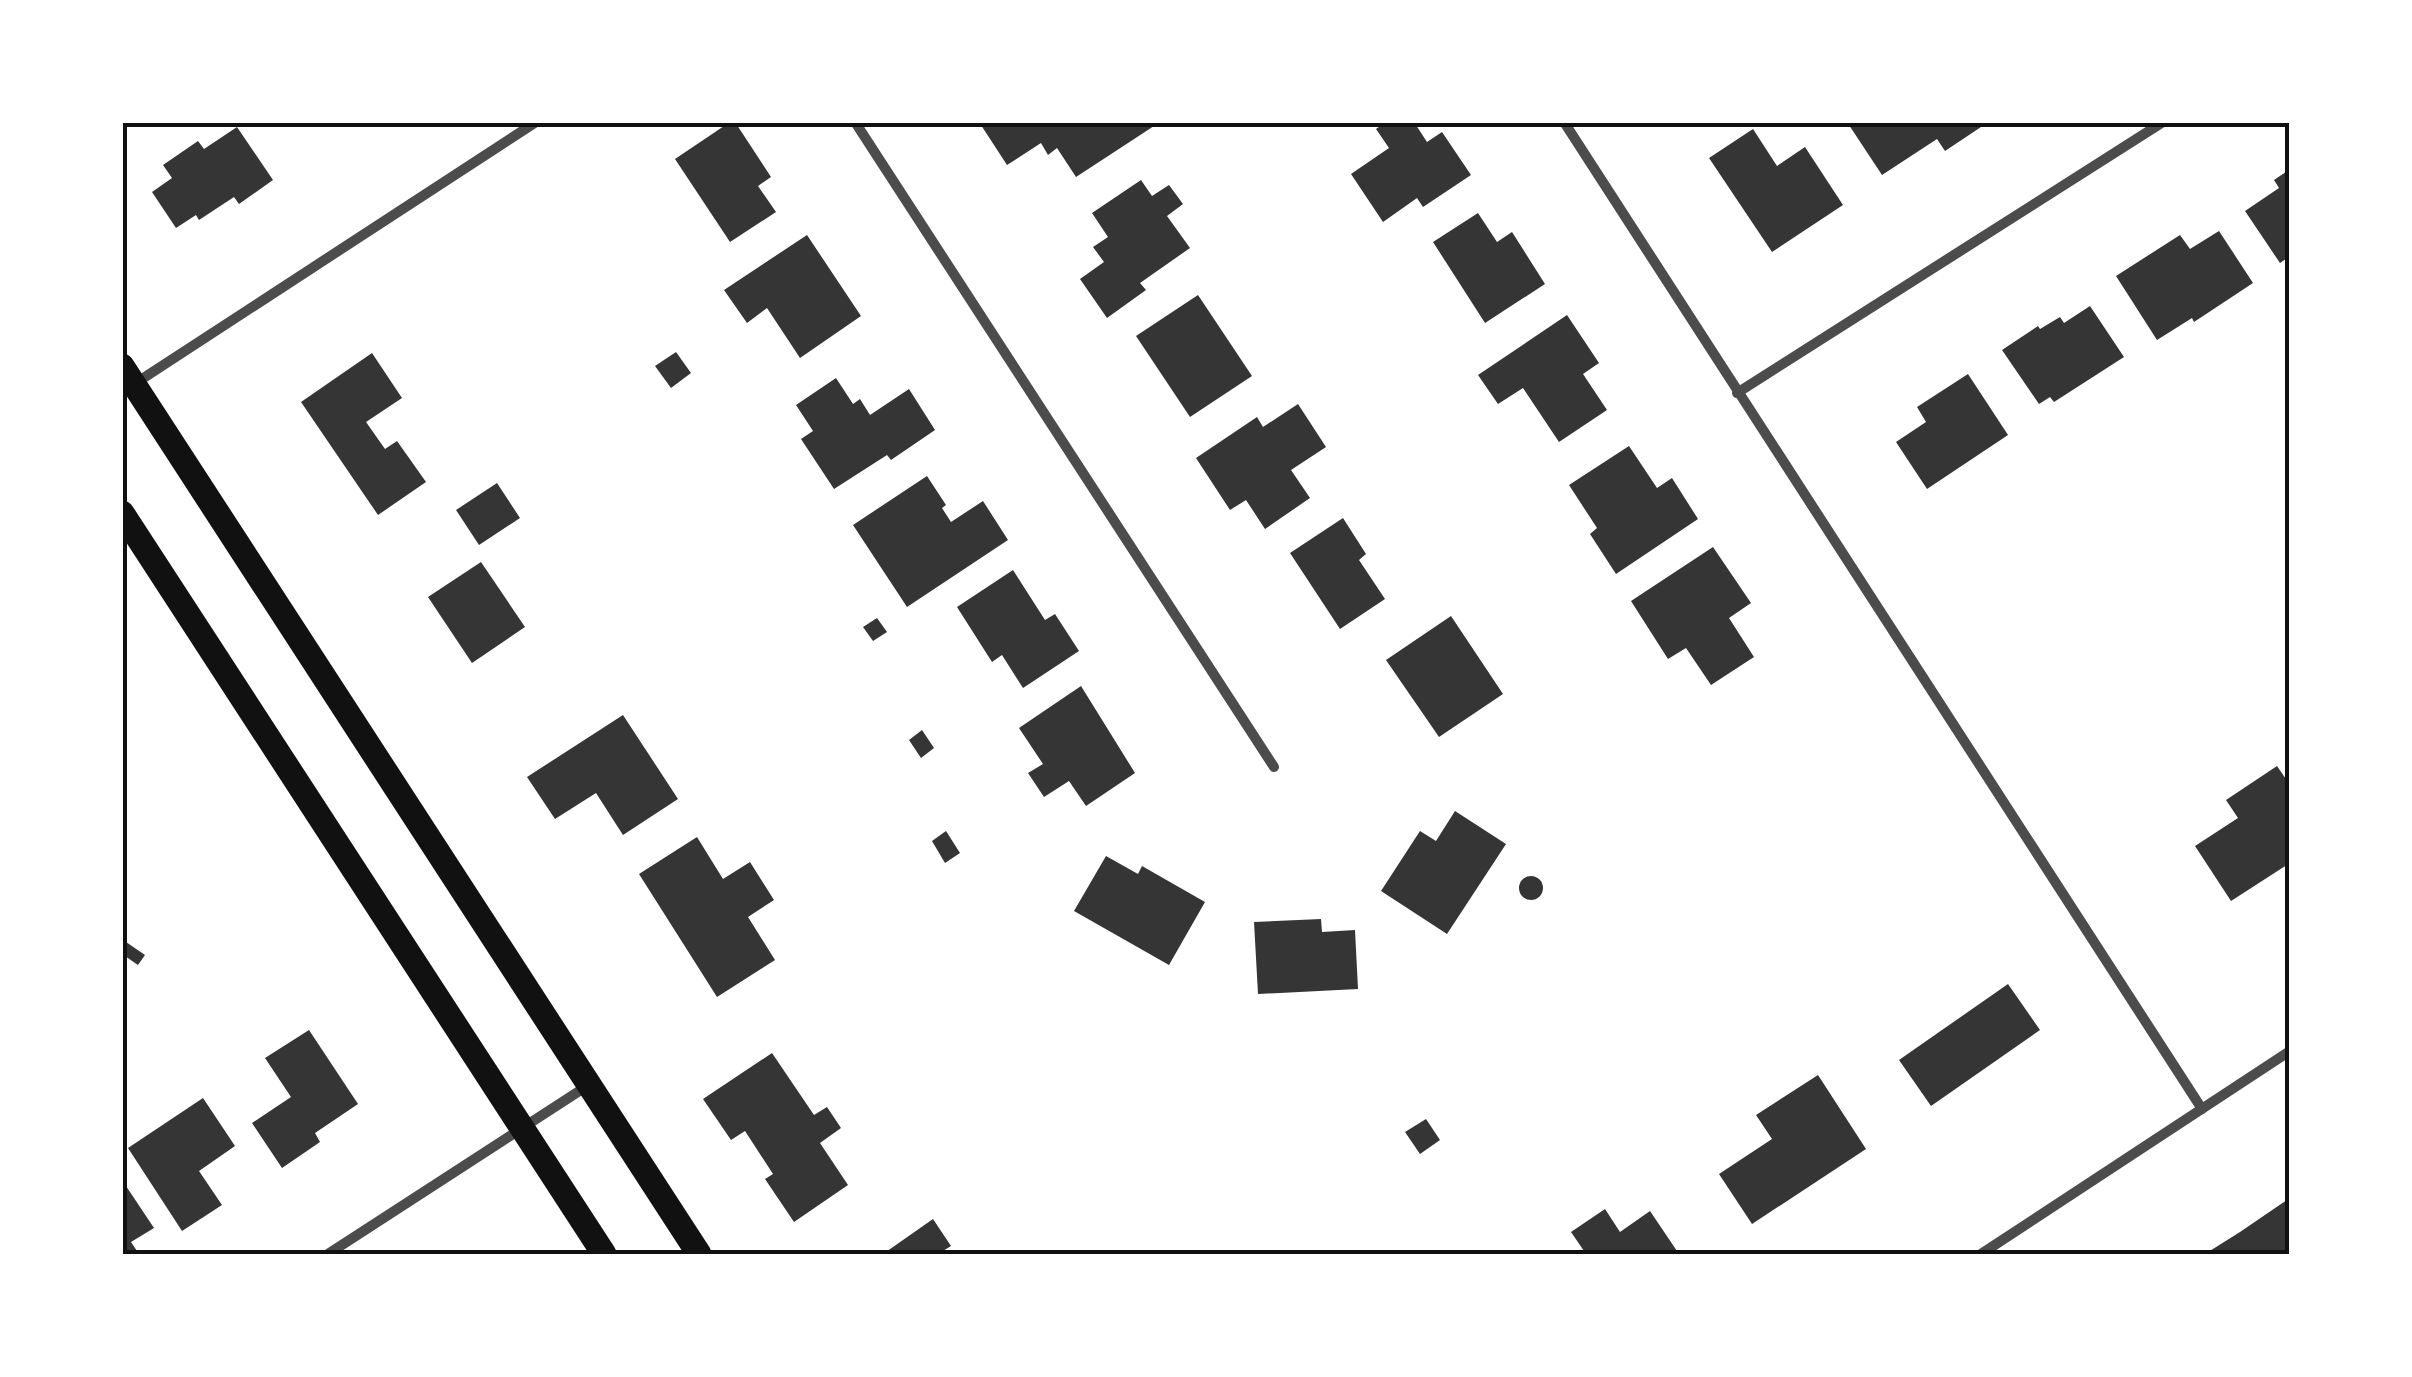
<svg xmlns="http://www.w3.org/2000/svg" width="2412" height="1377" viewBox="0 0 2412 1377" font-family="'Noto Sans',sans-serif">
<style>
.building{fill:#353535}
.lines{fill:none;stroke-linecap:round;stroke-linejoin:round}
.minor{stroke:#4c4c4c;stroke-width:10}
.primary{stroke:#111;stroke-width:25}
.neatline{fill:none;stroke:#111;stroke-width:4}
</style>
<rect width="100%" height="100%" fill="#fff"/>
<g class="building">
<polygon points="730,122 735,122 771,177 758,186 776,212 730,242 675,159"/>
<polygon points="979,122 1152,122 1154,126 1076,177 1057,148 1048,155 1041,143 1007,165"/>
<polygon points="1386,122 1414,122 1427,142 1442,132 1471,175 1423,207 1417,198 1383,222 1351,174 1389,148 1376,129"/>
<polygon points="1847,122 1978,122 1981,127 1945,151 1937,139 1882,175"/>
<polygon points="237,127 273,180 239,204 234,197 199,220 196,215 176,228 152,192 172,178 163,165 198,141 204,149"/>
<polygon points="1753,129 1777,166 1805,147 1843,205 1772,252 1709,158"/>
<polygon points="2290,169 2290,256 2280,263 2245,211 2279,188 2274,180"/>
<polygon points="1141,180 1152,196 1169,185 1183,204 1167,216 1190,248 1140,283 1146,290 1107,318 1080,279 1104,262 1093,247 1108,237 1092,213"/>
<polygon points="1478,213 1497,242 1512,232 1545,284 1485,323 1433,242"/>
<polygon points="2219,231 2253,283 2194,322 2192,318 2157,340 2116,276 2180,235 2190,249"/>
<polygon points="807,235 861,316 800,358 767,308 747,323 724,290"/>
<polygon points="1198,295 1252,376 1190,417 1136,336"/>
<polygon points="2090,306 2124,357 2054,402 2050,397 2039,404 2002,350 2038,326 2040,329 2060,317 2064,323"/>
<polygon points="1567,315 1599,363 1583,374 1607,410 1559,442 1523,388 1498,404 1478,375"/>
<polygon points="676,352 691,373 671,388 655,366"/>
<polygon points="372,353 402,398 366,422 385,449 397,441 426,482 378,515 301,402"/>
<polygon points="1968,374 2008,435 1927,489 1896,442 1926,422 1917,407"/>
<polygon points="836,378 853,404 860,399 870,415 909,389 935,430 891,460 887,455 834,489 801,439 813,431 796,405"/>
<polygon points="1298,404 1326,447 1291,470 1310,498 1265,529 1246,500 1230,510 1196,458 1257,417 1263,427"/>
<polygon points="1629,446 1657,488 1672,478 1698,519 1616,574 1590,534 1597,528 1569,485"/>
<polygon points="927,476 946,505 942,508 951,522 983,501 1008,540 907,607 853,525"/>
<polygon points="497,483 520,518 479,545 456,510"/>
<polygon points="1343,518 1366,554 1359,560 1385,599 1340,629 1290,553"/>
<polygon points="1713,547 1751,603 1729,618 1754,657 1711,685 1686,648 1668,659 1631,601"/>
<polygon points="481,562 525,627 472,663 428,597"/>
<polygon points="1013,570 1045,620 1055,614 1079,651 1023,688 1002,655 992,662 957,607"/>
<polygon points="1451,616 1503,694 1439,737 1386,660"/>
<polygon points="877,618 887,632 873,641 863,627"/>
<polygon points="1081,686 1135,773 1086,806 1069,781 1044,797 1028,773 1043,764 1019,728"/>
<polygon points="623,715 678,799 623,835 596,793 555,819 527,777"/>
<polygon points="922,730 934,748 921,758 909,740"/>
<polygon points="2277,766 2290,785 2290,863 2231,901 2195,846 2238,818 2226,800"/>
<polygon points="1455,811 1506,844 1447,934 1381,891 1420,831 1436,841"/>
<polygon points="946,831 960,853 945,863 932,841"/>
<polygon points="697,837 723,879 750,862 774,900 748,917 775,960 717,997 639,874"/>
<polygon points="1106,856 1138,874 1142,866 1205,902 1169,965 1074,911"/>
<circle cx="1531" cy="888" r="12"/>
<polygon points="1321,919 1322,932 1355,930 1358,989 1258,994 1254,922"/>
<polygon points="126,942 145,955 138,965 122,954"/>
<polygon points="2008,984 2040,1030 1931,1106 1899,1060"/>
<polygon points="309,1030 358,1104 315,1133 320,1142 282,1168 252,1123 291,1097 265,1058"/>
<polygon points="772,1053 814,1115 827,1107 841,1128 820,1143 848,1185 794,1222 765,1179 773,1174 745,1131 731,1140 703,1099"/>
<polygon points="1818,1075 1866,1149 1752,1224 1719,1174 1772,1139 1756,1115"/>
<polygon points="203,1098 235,1146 199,1171 222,1205 182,1231 128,1148"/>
<polygon points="1426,1119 1440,1140 1420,1154 1405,1132"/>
<polygon points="122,1180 154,1228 131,1242 139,1254 122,1254"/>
<polygon points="2290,1198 2290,1254 2205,1254 2240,1232"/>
<polygon points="1605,1209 1620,1232 1650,1211 1679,1254 1579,1254 1584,1251 1571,1232"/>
<polygon points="933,1219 951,1246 938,1254 883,1254"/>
</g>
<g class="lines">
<g class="minor">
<polyline points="855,122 1274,767"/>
<polyline points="1564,122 2202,1109"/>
<polyline points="122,392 536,122"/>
<polyline points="1737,393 2163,122"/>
<polyline points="328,1254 587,1086"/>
<polyline points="1981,1254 2290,1051"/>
</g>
<g class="primary">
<polyline points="122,366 699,1254"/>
<polyline points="122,513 604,1254"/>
</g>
</g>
<rect width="2412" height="1377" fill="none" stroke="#ffffff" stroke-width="250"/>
<rect x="125" y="125" width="2162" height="1127" class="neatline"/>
</svg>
